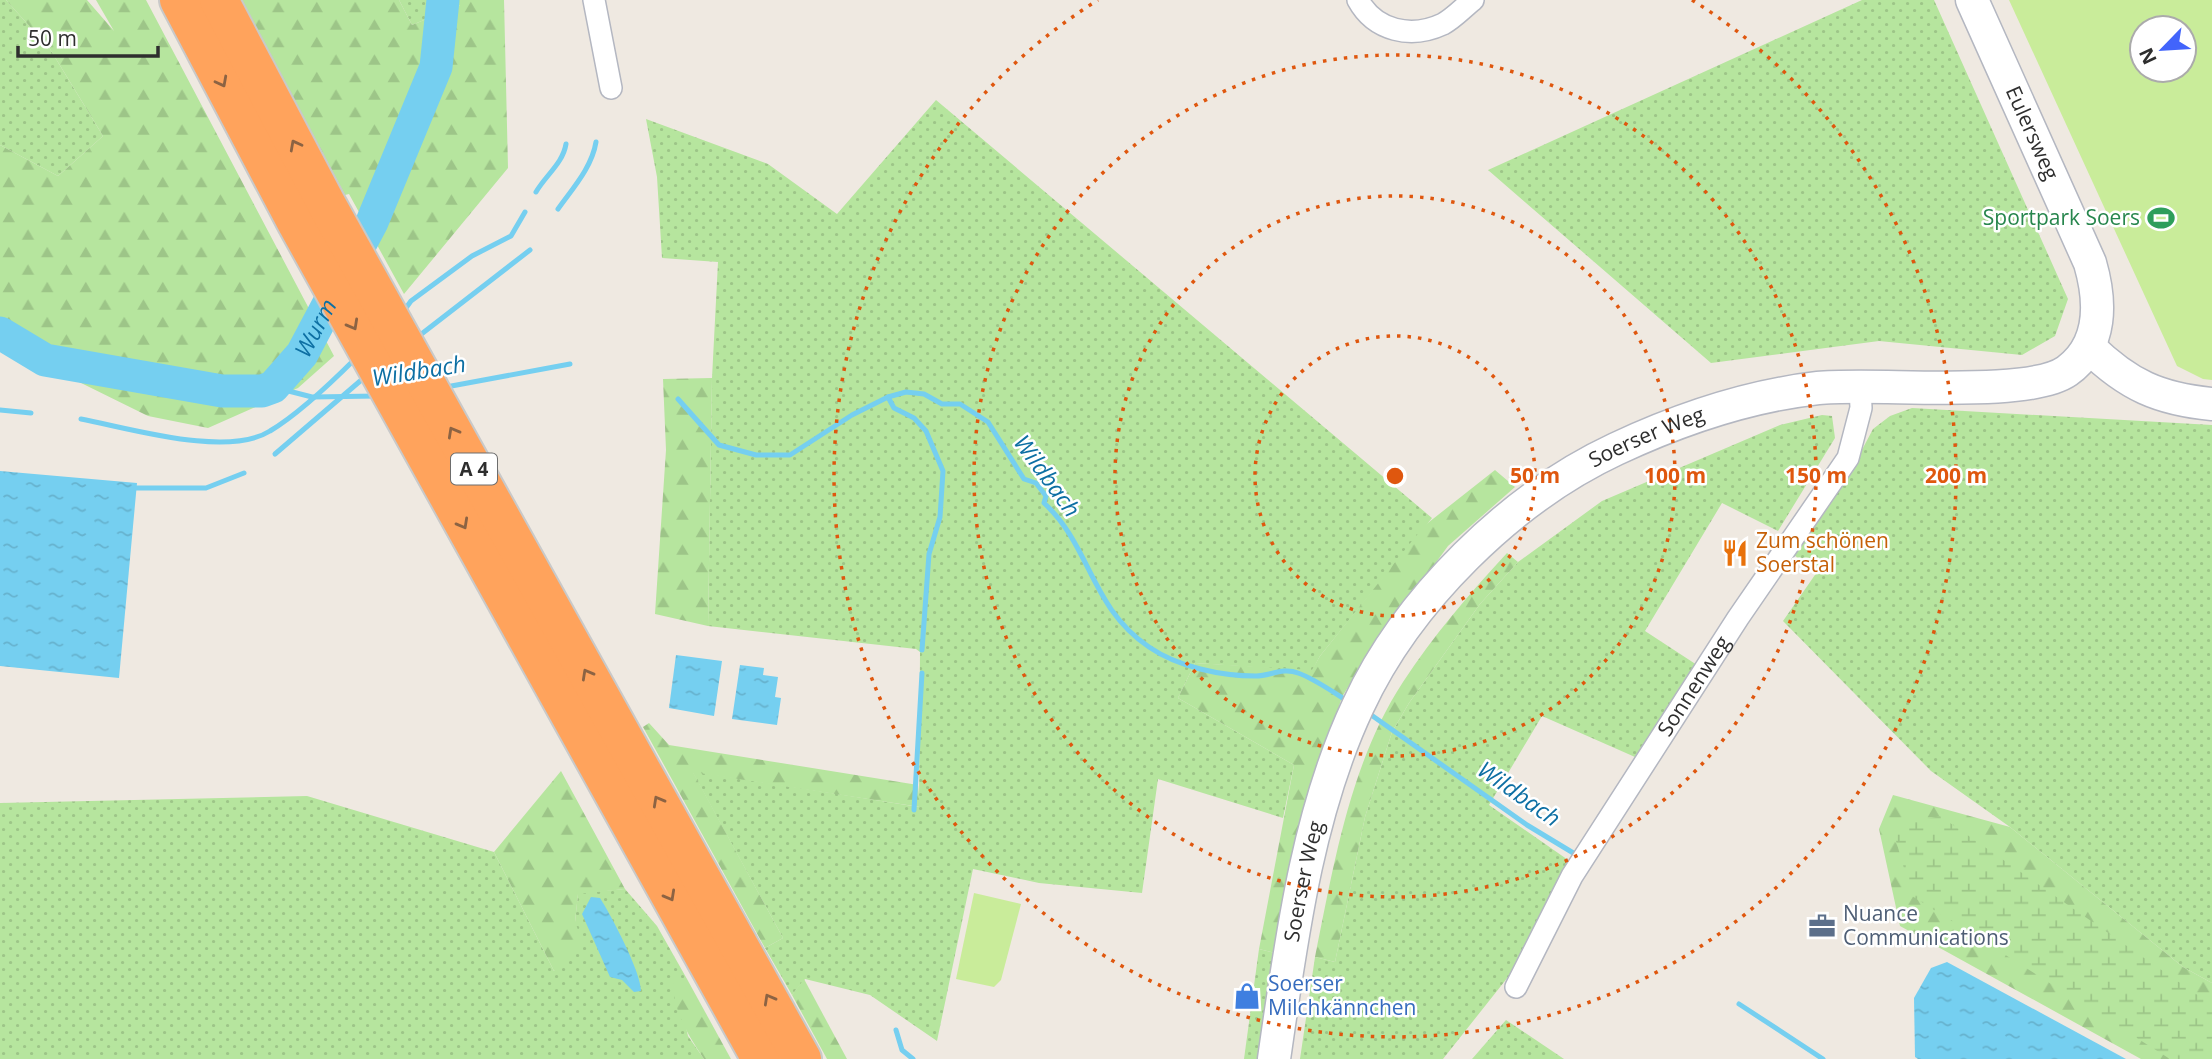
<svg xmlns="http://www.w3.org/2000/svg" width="2212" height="1059" viewBox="0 0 2212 1059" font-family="'Open Sans',sans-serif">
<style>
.green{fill:url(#green-dots)}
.forest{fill:url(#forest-firs)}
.wetland{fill:url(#wetland-marsh)}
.pitch{fill:#c9ec9a;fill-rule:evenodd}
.water{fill:url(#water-ripples)}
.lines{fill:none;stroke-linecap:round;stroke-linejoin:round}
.stream{stroke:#75cff0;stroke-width:5}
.river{stroke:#75cff0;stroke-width:33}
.street-casing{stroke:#b4b7c1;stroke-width:24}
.secondary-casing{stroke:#b4b7c1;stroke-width:35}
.highway-casing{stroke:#c9c9c9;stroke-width:42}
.street{stroke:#fff;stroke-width:21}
.secondary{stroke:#fff;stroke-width:32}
.highway{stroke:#ffa35c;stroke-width:38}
.oneway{stroke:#8c6343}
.ring{fill:none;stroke:#df570e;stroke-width:3.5;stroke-dasharray:3.5 7}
.labels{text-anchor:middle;stroke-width:5;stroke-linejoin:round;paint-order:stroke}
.shield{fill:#fff;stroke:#6d6d6d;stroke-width:2}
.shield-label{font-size:19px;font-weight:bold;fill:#2e2e2e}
.street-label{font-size:21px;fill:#2e2e2e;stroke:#fff}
.leisure-label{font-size:21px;fill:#27864d;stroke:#fff;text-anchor:end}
.food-label{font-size:21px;fill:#c56008;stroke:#fff;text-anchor:start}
.service-label{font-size:21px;fill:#4e5e75;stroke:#fff;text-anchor:start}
.shop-label{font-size:21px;fill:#366cbe;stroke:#fff;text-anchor:start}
.water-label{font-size:23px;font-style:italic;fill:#0d6fa3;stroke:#fff}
.centre{fill:#df570e;stroke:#fff;stroke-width:3.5}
.ring-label{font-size:21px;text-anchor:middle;font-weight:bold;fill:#df570e;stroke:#fff;stroke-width:5;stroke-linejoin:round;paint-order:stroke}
</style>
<defs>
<pattern id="green-dots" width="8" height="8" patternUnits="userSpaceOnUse" patternTransform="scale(1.75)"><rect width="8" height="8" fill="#b6e59e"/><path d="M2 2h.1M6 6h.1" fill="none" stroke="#9dc588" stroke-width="1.8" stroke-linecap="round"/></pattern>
<pattern id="forest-firs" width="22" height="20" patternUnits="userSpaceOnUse" patternTransform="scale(1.75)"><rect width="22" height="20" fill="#b6e59e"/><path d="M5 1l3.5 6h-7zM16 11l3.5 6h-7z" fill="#9dc588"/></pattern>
<pattern id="wetland-marsh" width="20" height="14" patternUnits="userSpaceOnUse" patternTransform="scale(1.75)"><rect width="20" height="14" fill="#b6e59e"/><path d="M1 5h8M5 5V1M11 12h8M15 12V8" fill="none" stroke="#9dc588"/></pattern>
<pattern id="water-ripples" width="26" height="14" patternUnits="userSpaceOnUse" patternTransform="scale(1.75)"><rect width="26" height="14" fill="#75cff0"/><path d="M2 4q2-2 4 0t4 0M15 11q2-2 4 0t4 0" fill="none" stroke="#66b2ce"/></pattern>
</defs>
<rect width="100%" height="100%" fill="#efe9e1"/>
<g class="green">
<polygon points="0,0 6,0 50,49 103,136 58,176 0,145"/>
<polygon points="399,0 460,0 460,5 412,25"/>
<polygon points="1862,0 1934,0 2068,299 2055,336 2022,355 1879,341 1711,363 1488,170"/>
<polygon points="936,100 1432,518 1320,656 1312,671 1195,663 1178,698 1294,765 1283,818 1158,779 1142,893 1039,883 973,869 937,1041 870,995 805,979 792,995 765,948 783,938 692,771 919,807 920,652 916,649 708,626 712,378 718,262 662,258 657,177 646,119 768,164 837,214"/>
<polygon points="1912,408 2212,425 2212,983 2183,967 2010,827 1931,771 1783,621 1817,572 1794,555 1846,480 1873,429 1890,416"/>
<polygon points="1822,415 1832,416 1835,438 1778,531 1722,503 1645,631 1697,665 1635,757 1542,716 1489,805 1571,862 1512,972 1443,1059 1300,1059 1315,957 1335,962 1365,817 1392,732 1409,703 1480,604 1518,562 1602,501 1780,425"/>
<polygon points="307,796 494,852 554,971 575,922 578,893 625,889 657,926 687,979 675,979 688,1036 704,1059 0,1059 0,803"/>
<polygon points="1259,949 1275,953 1261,1059 1244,1059"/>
<polygon points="1506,1020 1564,1059 1472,1059"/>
</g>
<g class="forest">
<polygon points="6,0 87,0 114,31 96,0 146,0 334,356 298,388 208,428 148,416 0,343 0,145 58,176 103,136 50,49"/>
<polygon points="241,0 399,0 412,25 460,5 460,0 504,0 508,168 404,294 349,194 345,195"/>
<polygon points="712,378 708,626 655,614 666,450 663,379"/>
<polygon points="1495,470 1515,487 1448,546 1362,664 1342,697 1303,818 1275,953 1259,949 1294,765 1178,698 1195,663 1312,670 1320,656 1424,526"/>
<path d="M1507 553 1518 562 1480 604 1409 703 1392 732 1365 817 1335 962 1315 957C1334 864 1350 763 1403 682 1433 636 1469 594 1507 553Z"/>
<polygon points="649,723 669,745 918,785 920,807 693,772 783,938 765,948 643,727"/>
<polygon points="561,771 625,889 578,894 575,922 582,940 554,971 494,852"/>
<polygon points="1893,795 2010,827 2183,967 2212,983 2212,1059 2141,1059 1900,926 1879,829"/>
<path d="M674 979H687L731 1059H704C689 1037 670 1006 674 979Z"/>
<polygon points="804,979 847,1059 827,1059 792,995"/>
</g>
<polygon class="wetland" points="1940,816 2212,1005 2212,1059 2170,1059 1912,896 1892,827"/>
<g class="pitch">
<path d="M2009 0H2212V380L2203 379 2177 366ZM2184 28V70H2142V28Z"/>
<polygon points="974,893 1021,904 1001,980 994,987 956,979"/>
</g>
<g class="water">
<polygon points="0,471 137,483 119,678 0,666"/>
<polygon points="676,655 722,661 714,716 669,708"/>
<polygon points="740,665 764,668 763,675 778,677 775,697 781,698 777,725 732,719"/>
<path d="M591 897 600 898C611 915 641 972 641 991L634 992 622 980 610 977 582 914Z"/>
<polygon points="1947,962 2126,1059 1918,1059 1915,1057 1914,998 1931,968"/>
</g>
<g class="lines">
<g class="stream">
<path d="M536 192C546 175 563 163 566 144"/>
<path d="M558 209C573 188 592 167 596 142"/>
<polyline points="403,312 411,301 472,256 511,236 525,212"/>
<polyline points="415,339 530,250"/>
<polyline points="273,387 312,397 377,396"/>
<polyline points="446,387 570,364"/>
<polyline points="888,397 894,408 914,418 926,431 943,471 940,517 929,554 922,650"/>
<path d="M678 399 719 445 756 455H790L852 415 888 397 906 392 924 394 942 404H960L988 422 1024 479 1036 483 1046 496 1044 503C1091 546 1090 607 1149 647 1178 667 1221 676 1256 676 1270 676 1283 667 1298 673 1315 679 1333 692 1349 702"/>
<polyline points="0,410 31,413"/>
<path d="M81 419C129 428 227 458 270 431 297 415 334 380 356 358"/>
<polyline points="275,454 366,376"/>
<polyline points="136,488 206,488 244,473"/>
<polyline points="1367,712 1527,825 1575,854"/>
<polyline points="914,810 922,673"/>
<polyline points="1739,1004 1823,1059"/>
<polyline points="896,1030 902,1050 913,1059"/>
</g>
<path class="river" id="s1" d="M0 333 45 360 222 391H262L273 387 302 354 372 222 436 67 443 0"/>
<defs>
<g id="street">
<polyline points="594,0 611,88"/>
<path d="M1358 0C1375 31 1411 39 1443 24 1454 18 1464 7 1473 0"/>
<path id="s2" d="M1516 987 1572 876 1738 618 1848 458 1861 408 1860 385"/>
</g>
<g id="secondary">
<path d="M2090 348C2128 385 2159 399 2212 404"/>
<path id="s3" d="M1274 1059C1291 942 1307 814 1358 706 1407 600 1511 498 1616 449 1680 419 1748 396 1818 388 1875 382 2027 399 2067 371 2103 345 2101 301 2090 263L1972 0"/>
</g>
<g id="highway">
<polyline points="179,0 296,222 761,1059"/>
<polyline points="219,0 327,205 802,1059"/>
</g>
</defs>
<use href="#street" class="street-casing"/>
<use href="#secondary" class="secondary-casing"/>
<use href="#highway" class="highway-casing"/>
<use href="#street" class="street"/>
<use href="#secondary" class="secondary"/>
<use href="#highway" class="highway"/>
</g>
<defs><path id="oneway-chevron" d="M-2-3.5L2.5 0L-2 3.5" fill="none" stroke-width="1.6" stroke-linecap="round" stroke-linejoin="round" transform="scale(1.75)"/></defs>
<g class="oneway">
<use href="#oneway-chevron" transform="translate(222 82) rotate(62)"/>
<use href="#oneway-chevron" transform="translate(295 145) rotate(-118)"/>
<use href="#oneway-chevron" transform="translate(353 325) rotate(61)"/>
<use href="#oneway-chevron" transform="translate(453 432) rotate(-119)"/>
<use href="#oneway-chevron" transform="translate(463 524) rotate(61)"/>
<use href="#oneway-chevron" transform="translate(587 674) rotate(-119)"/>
<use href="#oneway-chevron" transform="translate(658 801) rotate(-119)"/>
<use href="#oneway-chevron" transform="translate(670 896) rotate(61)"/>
<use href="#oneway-chevron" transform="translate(769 999) rotate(-119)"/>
</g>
<g class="ring">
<circle cx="1395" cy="476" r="140"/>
<circle cx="1395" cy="476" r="280"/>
<circle cx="1395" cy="476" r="421"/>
<path d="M1692 0A561 561 0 1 1 1098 0"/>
</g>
<defs>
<symbol id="stadium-bare" viewBox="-9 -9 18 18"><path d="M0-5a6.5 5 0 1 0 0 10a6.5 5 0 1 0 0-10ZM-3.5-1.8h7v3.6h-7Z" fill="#2e9e5b" stroke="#fff" stroke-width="2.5" paint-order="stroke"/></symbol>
<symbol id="restaurant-bare" viewBox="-9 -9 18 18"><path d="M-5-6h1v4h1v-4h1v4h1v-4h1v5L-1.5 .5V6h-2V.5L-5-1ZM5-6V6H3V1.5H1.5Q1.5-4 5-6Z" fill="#e8710a" stroke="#fff" stroke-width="2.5" paint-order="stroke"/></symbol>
<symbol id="office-bare" viewBox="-9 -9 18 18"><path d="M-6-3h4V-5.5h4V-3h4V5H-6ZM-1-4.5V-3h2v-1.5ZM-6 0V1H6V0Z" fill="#5c6f8a" stroke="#fff" stroke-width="2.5" paint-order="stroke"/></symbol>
<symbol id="shop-bare" viewBox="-9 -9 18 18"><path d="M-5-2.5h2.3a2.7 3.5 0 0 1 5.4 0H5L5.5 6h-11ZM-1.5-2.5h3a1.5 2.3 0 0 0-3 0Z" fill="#3f7fe0" stroke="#fff" stroke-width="2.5" paint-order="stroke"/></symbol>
</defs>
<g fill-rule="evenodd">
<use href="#stadium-bare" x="2142" y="199" width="38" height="38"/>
<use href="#restaurant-bare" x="1716" y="534" width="38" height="38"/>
<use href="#office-bare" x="1803" y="907" width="38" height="38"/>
<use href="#shop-bare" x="1228" y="977" width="38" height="38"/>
</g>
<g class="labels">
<rect class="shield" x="451" y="453.5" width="46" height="31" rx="5"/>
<g class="shield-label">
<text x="474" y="476">A 4</text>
</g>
<g class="street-label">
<text transform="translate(2032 133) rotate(66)" y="7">Eulersweg</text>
<text dy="7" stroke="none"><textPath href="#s3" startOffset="768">Soerser Weg</textPath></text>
<text dy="7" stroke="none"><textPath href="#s2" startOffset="350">Sonnenweg</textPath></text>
<text dy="7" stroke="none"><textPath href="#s3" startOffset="180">Soerser Weg</textPath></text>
</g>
<g class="leisure-label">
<text x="2140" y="225">Sportpark Soers</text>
</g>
<g class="food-label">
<text x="1756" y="548">Zum schönen<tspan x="1756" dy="24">Soerstal</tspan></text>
</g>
<g class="service-label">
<text x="1843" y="921">Nuance<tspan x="1843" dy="24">Communications</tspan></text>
</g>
<g class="shop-label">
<text x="1268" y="991">Soerser<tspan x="1268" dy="24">Milchkännchen</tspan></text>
</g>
<g class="water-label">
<text dy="8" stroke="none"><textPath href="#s1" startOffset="357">Wurm</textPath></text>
<text transform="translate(419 371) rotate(-9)" y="8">Wildbach</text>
<text transform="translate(1047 476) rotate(54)" y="8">Wildbach</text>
<text transform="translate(1519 794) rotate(35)" y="8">Wildbach</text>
</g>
</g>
<circle cx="1395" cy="476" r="10" class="centre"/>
<g class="ring-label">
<text x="1535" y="483">50 m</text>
<text x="1675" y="483">100 m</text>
<text x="1816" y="483">150 m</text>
<text x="1956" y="483">200 m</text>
</g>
<g transform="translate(2163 49) rotate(245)"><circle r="33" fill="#ffffff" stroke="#ababab" stroke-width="2"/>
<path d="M0-5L12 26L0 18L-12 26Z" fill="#4264fb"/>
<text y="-10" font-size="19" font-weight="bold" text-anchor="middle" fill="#2e2e2e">N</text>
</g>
<path d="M18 46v10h140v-10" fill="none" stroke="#2e2e2e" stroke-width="3.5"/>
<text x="28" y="46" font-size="21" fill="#2e2e2e" stroke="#ffffff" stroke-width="5" paint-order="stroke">50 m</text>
</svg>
